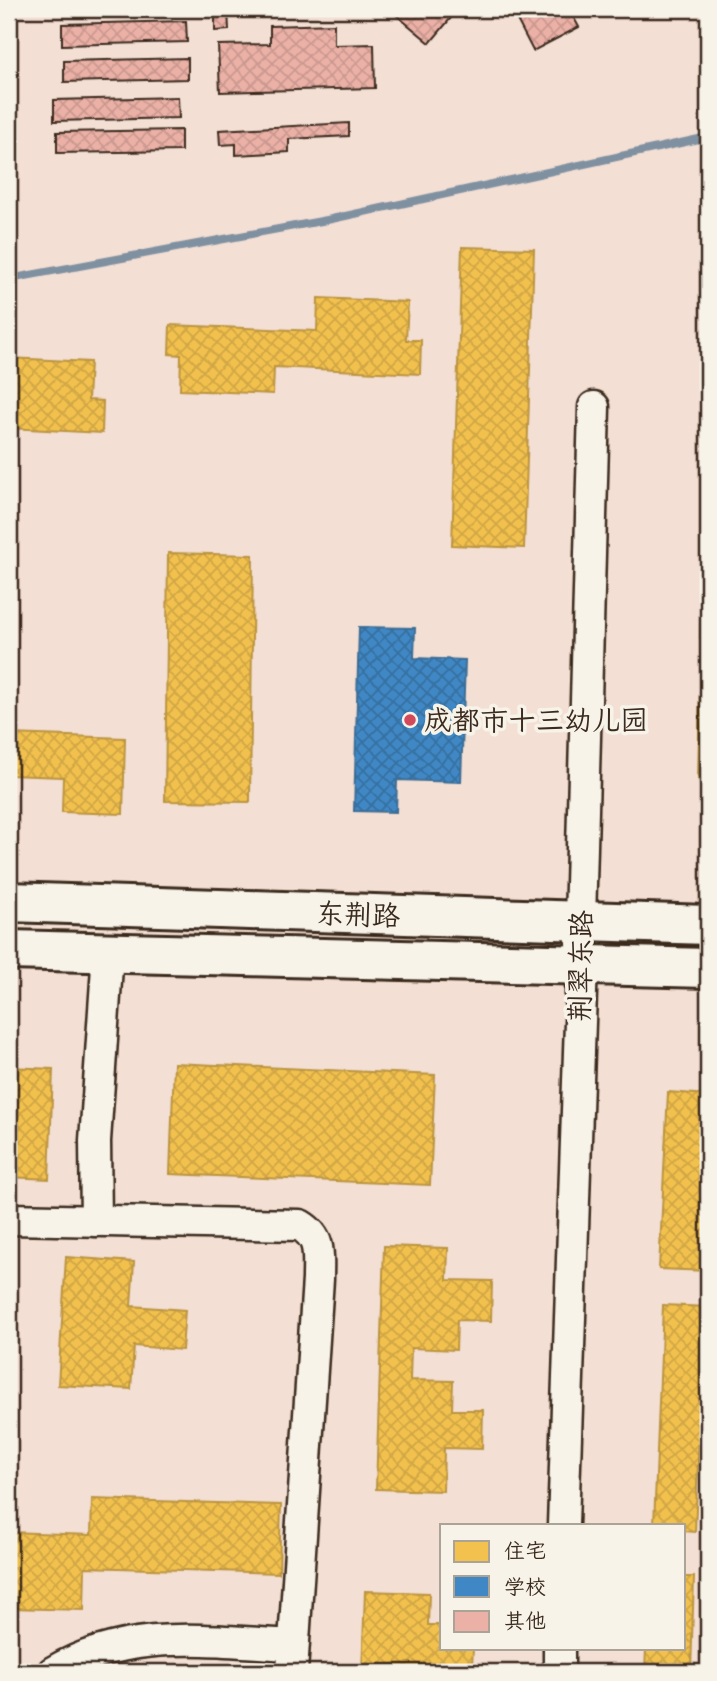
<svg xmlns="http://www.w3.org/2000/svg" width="717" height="1681" viewBox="0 0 717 1681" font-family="Caveat,'LXGW WenKai TC',sans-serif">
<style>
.homes{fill:url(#homes-cross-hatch);stroke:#bb9440;stroke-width:2}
.schools{fill:url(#schools-cross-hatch);stroke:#3e6c93;stroke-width:2}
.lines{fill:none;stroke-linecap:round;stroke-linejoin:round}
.stream{stroke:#7f90a0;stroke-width:8}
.building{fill:url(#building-cross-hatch);stroke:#3b2a1e;stroke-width:2}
.street-casing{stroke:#3b2a1e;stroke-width:35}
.secondary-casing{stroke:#3b2a1e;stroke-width:44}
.street{stroke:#f7f3e8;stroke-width:30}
.secondary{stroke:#f7f3e8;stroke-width:38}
.poi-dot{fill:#d1495b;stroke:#f7f3e8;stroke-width:2.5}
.labels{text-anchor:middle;stroke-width:7;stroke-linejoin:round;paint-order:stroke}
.poi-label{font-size:28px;fill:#3b2a1e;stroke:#f7f3e8;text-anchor:start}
.street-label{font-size:28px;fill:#3b2a1e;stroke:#f7f3e8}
</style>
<defs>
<pattern id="homes-cross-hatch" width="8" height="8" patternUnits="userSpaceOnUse" patternTransform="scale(1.75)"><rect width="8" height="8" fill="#f2c14e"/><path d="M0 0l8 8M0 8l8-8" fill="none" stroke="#d0a644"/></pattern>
<pattern id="schools-cross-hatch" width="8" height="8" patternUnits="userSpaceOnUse" patternTransform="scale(1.75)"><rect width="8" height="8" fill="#3f88c5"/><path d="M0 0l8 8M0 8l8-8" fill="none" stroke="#366f9f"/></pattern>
<pattern id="building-cross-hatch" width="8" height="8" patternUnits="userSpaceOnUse" patternTransform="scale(1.75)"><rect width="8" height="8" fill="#ebb1a7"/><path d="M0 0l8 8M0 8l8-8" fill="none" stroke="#ca988f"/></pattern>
</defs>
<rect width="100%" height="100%" fill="#f3dfd4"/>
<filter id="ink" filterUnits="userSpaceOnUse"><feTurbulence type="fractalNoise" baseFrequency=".0143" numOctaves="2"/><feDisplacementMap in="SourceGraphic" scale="14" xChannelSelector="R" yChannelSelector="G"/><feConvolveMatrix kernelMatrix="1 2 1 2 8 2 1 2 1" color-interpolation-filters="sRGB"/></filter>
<g filter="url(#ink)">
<g class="homes">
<polygon points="462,247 534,249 524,548 452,545"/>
<polygon points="318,298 408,302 406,340 421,340 420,374 274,367 273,394 180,390 181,355 169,354 170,325 317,331"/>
<polygon points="9,358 90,362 88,400 103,401 102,433 9,428"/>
<polygon points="707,481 708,481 708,638 700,638"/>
<polygon points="168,553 253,555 250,802 165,801"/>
<polygon points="700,691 708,691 708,790 698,779"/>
<polygon points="9,734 125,738 123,814 62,812 63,777 9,775"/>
<polygon points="174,1063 435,1075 430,1185 170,1174"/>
<polygon points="9,1067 53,1069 49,1179 9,1177"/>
<polygon points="668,1092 708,1095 708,1271 659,1269"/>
<polygon points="384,1246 448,1248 447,1280 492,1281 491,1321 457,1320 456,1350 411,1348 410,1380 453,1381 452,1410 483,1410 482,1449 444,1448 443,1491 376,1489"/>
<polygon points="66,1257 134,1262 131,1306 185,1310 182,1350 134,1346 131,1389 58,1385"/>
<polygon points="663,1305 708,1307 708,1347 703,1346 695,1532 684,1531 684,1525 654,1525"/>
<polygon points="92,1499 281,1505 279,1573 85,1567 84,1610 9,1608 9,1532 91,1535"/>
<polygon points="684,1577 694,1577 691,1672 645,1672 646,1648 684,1648"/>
<polygon points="365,1591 429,1593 428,1625 442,1625 442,1648 473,1648 472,1666 438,1665 438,1672 362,1672"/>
</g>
<polygon class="schools" points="359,627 415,628 414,658 465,660 461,782 397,780 396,812 354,811"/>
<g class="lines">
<polyline class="stream" points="9,279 327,220 708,137"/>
</g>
<g class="building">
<polygon points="65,9 189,9 65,12"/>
<polygon points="215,9 228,9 229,30 215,31"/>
<polygon points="389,9 452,9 456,12 430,43"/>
<polygon points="530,9 569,9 579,27 533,51 515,16"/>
<polygon points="186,21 187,42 62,45 62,24"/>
<polygon points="334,24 334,45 374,44 375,88 220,92 218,45 270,44 270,26"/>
<polygon points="188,58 188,79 64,82 64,61"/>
<polygon points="178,97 179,118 54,121 54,100"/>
<polygon points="349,123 349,136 289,139 289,152 236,155 236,144 220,145 219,130"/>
<polygon points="181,130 181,151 57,153 57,132"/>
</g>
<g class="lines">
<defs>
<g id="street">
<path d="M9 1219 300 1225C322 1238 318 1255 318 1279L292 1672"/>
<polyline points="96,1221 95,1141 108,952"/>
<polyline points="563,1525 582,963 580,921 594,407"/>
<path d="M53 1672C129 1627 209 1641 293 1645"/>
<polyline points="559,1672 559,1648"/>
</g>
<g id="secondary">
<polyline points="9,902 708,925"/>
<polyline points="9,950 708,968"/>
</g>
</defs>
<use href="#street" class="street-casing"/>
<use href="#secondary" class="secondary-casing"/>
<use href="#street" class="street"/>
<use href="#secondary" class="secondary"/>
</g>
</g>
<circle class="poi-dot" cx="410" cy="720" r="7"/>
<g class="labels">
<g class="poi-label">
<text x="424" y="730">成都市十三幼儿园</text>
</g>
<g class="street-label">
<text transform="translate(358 914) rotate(2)" y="10">东荆路</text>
<text transform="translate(580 966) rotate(-89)" y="10">荆翠东路</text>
</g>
</g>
<rect width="717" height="1681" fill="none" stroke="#f7f3e8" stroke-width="35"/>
<rect x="18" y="18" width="682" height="1646" fill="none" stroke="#3b2a1e" stroke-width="2.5" filter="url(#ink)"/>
<rect x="440" y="1524" width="245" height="126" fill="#f7f3e8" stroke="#aca397" stroke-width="2"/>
<rect x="454" y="1541" width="35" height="21" fill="#f2c14e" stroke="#aca397" stroke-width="2"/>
<text x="504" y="1558" font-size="21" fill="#3b2a1e">住宅</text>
<rect x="454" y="1576" width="35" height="21" fill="#3f88c5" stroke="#aca397" stroke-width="2"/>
<text x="504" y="1594" font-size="21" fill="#3b2a1e">学校</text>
<rect x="454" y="1611" width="35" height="21" fill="#ebb1a7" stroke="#aca397" stroke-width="2"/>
<text x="504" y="1628" font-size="21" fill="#3b2a1e">其他</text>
</svg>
